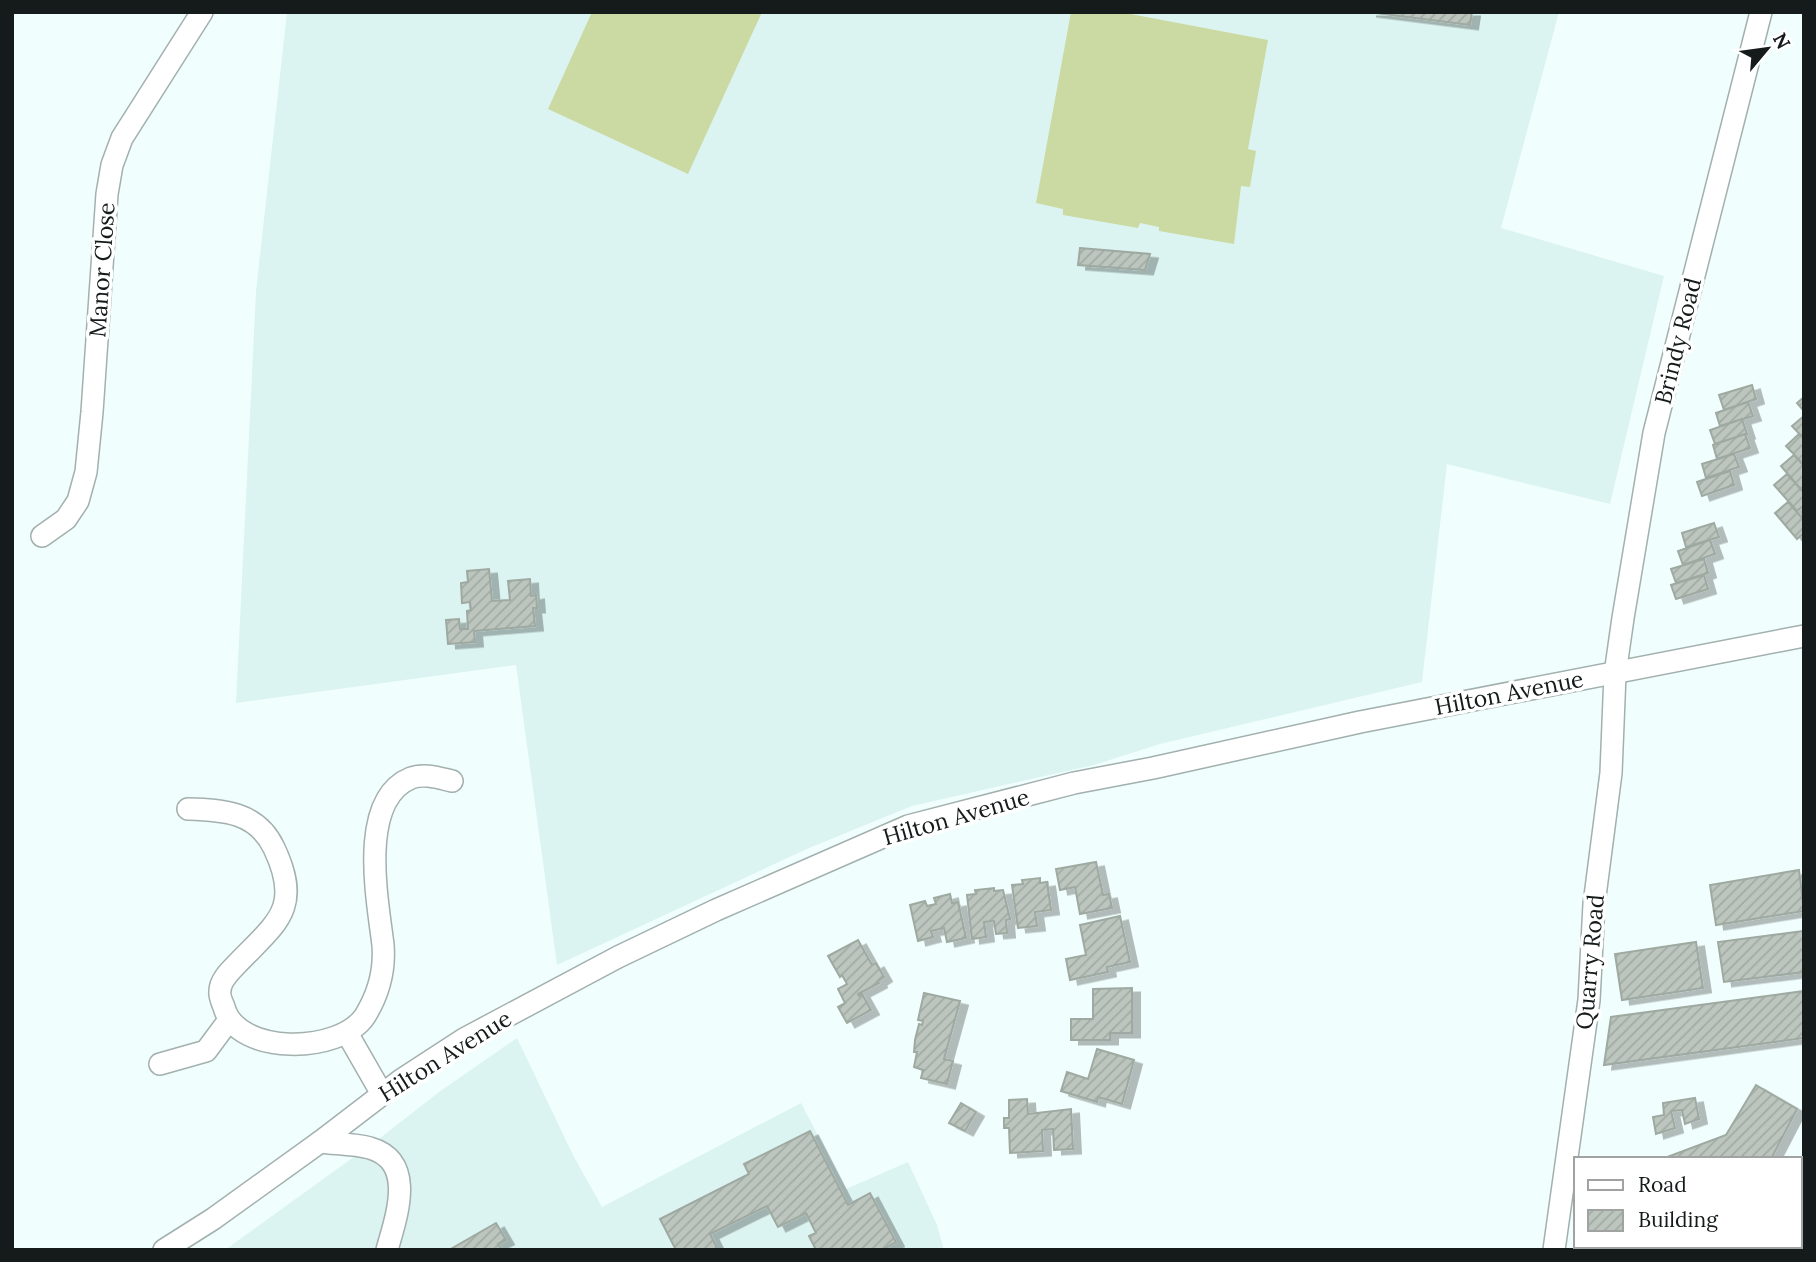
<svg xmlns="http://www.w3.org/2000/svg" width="1816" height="1262" viewBox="0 0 1816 1262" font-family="Lora,serif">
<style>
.built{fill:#dcf4f1}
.grass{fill:#cbdaa3}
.building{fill:url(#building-hatch);stroke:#9ea9a1;stroke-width:2;filter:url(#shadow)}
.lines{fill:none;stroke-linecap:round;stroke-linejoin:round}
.minor-casing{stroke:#a2b0ae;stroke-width:24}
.minor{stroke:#fff;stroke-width:21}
.labels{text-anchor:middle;stroke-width:7;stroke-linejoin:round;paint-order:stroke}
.street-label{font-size:23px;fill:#151a1a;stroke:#fff}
</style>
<defs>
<pattern id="building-hatch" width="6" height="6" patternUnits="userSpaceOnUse" patternTransform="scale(1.75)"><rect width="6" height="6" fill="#bcc6be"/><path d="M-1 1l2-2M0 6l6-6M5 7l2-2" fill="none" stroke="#a1aaa3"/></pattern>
<filter id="shadow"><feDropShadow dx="8" dy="4.5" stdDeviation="0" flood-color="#0004"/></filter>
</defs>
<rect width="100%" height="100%" fill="#f0fffd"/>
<g class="built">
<polygon points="287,12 1559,12 1501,228 1664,276 1610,504 1447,464 1422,682 1160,744 1094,765 912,806 809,848 557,965 516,665 236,703 256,291"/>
<polygon points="517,1038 573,1155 602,1207 801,1103 846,1189 908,1162 937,1225 944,1250 225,1250 380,1138 439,1092"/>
</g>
<g class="grass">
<polygon points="592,12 762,12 688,174 548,109"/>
<polygon points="1071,12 1120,12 1268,40 1248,149 1256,151 1250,187 1241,186 1234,244 1159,231 1159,227 1140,223 1138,228 1063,215 1063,209 1036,203"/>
</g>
<g class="building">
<polygon points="1368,12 1472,12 1470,25"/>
<polygon points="1080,248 1150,254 1145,270 1078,265"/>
<polygon points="1752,385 1756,399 1724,410 1719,395"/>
<polygon points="1804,397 1804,411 1797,403"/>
<polygon points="1748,402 1753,416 1720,426 1716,413"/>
<polygon points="1804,416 1804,439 1792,426"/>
<polygon points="1742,419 1747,434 1715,444 1710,430"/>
<polygon points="1745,434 1750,448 1717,459 1713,445"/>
<polygon points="1799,434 1804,439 1804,465 1786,446"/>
<polygon points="1734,454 1739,467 1706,478 1702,464"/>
<polygon points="1794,455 1804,466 1803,492 1781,466"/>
<polygon points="1730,471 1734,485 1702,496 1697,482"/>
<polygon points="1787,474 1804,493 1804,505 1797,511 1774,485"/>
<polygon points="1788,502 1804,520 1804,533 1797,539 1775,513"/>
<polygon points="1714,523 1719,537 1686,547 1682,533"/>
<polygon points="1710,540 1715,554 1683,565 1678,551"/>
<polygon points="1704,559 1708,573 1676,583 1671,569"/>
<polygon points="489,569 492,601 510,600 508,581 530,579 531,596 536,595 537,608 533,608 535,626 474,631 475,642 448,644 446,620 459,619 460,629 468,629 467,611 471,610 470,602 462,603 461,583 468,582 467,571"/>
<polygon points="1704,575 1708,589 1676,599 1671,585"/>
<polygon points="1096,862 1103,895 1109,894 1112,908 1080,914 1075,887 1060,890 1056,869"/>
<polygon points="1799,870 1804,911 1716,925 1710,885"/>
<polygon points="1040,878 1040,883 1047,882 1051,910 1035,912 1037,926 1018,928 1012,885 1023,884 1022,880"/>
<polygon points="994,888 994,891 1003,890 1010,919 1006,920 1007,933 996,934 994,921 984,922 986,937 972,939 967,895 976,894 975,890"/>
<polygon points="950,894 952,903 958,902 966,938 947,942 944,928 931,931 933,937 918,941 910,905 925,901 927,906 936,904 934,898"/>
<polygon points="1120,916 1130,962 1107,967 1108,972 1070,980 1066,959 1086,955 1080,925"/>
<polygon points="1804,931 1804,972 1724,982 1718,942"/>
<polygon points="858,940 872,965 876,963 884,977 878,981 879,983 858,994 859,996 862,994 871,1010 847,1023 838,1007 845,1003 838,989 847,984 842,975 840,977 828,956"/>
<polygon points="1696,942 1703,988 1622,1000 1615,954"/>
<polygon points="1132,988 1132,1033 1110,1033 1110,1040 1071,1040 1071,1019 1093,1019 1093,989"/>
<polygon points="1804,991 1804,1038 1604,1065 1611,1017"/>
<polygon points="924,993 960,1001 944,1059 953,1061 947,1084 921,1078 923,1070 914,1067 917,1052 914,1052 915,1040 919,1024 922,1025 923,1021 918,1020"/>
<polygon points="1097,1049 1134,1060 1122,1104 1098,1097 1097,1102 1061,1091 1067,1072 1088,1079"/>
<polygon points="1756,1085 1797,1109 1771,1159 1662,1159 1726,1135"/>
<polygon points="1695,1098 1699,1119 1685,1124 1682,1110 1671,1111 1675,1128 1656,1134 1653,1117 1664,1115 1663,1103"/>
<polygon points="1027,1099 1028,1114 1071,1109 1073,1149 1054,1150 1053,1129 1042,1130 1043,1151 1010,1153 1009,1128 1004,1128 1004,1118 1009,1118 1009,1100"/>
<polygon points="961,1103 976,1112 965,1131 949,1123"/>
<polygon points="810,1131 848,1205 870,1193 896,1242 882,1250 816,1250 809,1236 816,1233 806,1213 778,1227 767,1206 710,1234 718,1250 676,1250 660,1219 749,1174 744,1164"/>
<polygon points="496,1223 506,1240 498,1244 502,1250 449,1250"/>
</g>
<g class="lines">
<defs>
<g id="minor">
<polyline points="42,536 66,519 78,501 86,472 92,412 107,194 112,165 122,138 202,12"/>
<path d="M188 809C224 810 257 812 274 848 303 909 276 923 236 965 229 972 220 981 220 991 219 996 222 1002 224 1007 237 1056 340 1054 365 1016 378 995 385 970 383 945 378 902 357 800 411 778 424 773 439 778 452 781"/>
<polyline points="347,1033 382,1094"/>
<polyline points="160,1064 206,1051 229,1020"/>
<path d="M320 1142C336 1144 355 1144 370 1148 417 1162 396 1217 387 1250"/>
<polyline points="164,1250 213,1219 320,1142 401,1080 464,1039 618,957 716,910 908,826 1074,783 1153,768 1360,722 1804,636"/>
<polyline points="1554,1250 1589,1000 1594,904 1611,773 1615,674 1623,618 1654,433 1761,12"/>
</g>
</defs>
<use href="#minor" class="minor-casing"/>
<use href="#minor" class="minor"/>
</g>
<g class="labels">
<g class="street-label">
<text transform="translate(102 270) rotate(-86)" y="8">Manor Close</text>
<text transform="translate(1678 341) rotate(-76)" y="8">Brindy Road</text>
<text transform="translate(1509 693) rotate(-11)" y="8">Hilton Avenue</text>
<text transform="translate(956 817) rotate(-16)" y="8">Hilton Avenue</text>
<text transform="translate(1590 962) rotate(-85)" y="8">Quarry Road</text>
<text transform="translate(445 1056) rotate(-32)" y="8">Hilton Avenue</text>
</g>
</g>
<rect width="1816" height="1262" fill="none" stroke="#151a1a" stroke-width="28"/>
<rect x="1574" y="1157" width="228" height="91" fill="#ffffff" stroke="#a1a3a3" stroke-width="2"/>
<rect x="1588" y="1180" width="35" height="10" fill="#ffffff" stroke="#a1a3a3" stroke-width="2"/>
<text x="1638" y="1192" font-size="21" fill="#151a1a">Road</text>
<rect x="1588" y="1210" width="35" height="21" fill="url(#building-hatch)" stroke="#a1a3a3" stroke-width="2"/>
<text x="1638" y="1227" font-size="21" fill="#151a1a">Building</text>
<g transform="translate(1767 49) rotate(61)" stroke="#ffffff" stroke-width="5" paint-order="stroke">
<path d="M0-5L12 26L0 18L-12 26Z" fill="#151a1a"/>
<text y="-10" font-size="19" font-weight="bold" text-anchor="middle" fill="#151a1a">N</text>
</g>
</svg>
